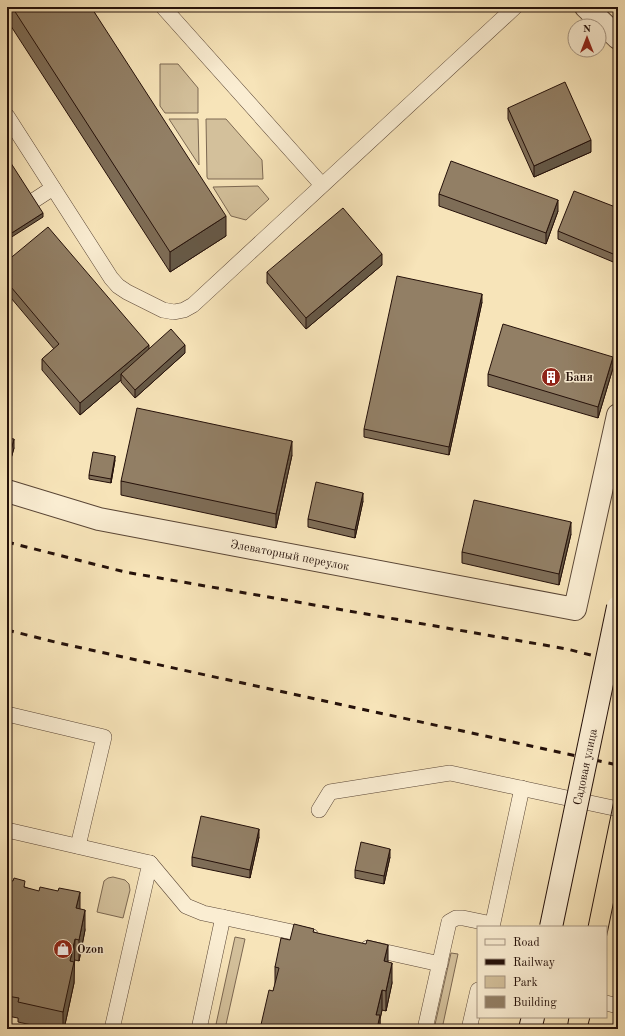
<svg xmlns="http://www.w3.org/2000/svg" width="625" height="1036" viewBox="0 0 625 1036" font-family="'Old Standard TT',serif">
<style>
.green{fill:#d3c09b;stroke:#7c6852}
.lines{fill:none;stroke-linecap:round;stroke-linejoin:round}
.lane-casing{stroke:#5a4636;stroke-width:16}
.street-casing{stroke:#5a4636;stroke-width:24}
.secondary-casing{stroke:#25110a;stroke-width:24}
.lane{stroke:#faedd2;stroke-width:15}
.street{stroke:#faedd2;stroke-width:22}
.secondary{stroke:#faedd2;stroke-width:22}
.tram{stroke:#25110a;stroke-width:1}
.rail{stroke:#25110a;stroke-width:3;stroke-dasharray:7 7;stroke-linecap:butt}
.secondary-bridge-casing{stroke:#25110a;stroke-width:24;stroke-linecap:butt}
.secondary-bridge{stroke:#faedd2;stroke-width:22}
.wall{fill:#7e6d57;stroke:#25110a}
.shaded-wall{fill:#665947;stroke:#25110a}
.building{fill:#927f65;stroke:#25110a}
.labels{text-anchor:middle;stroke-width:3;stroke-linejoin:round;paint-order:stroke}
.poi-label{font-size:12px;font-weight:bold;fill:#25110a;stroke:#faedd2;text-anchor:start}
.street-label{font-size:12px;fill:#25110a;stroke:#faedd2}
</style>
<rect width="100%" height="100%" fill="#f7e4b9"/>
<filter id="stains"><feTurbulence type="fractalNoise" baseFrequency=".005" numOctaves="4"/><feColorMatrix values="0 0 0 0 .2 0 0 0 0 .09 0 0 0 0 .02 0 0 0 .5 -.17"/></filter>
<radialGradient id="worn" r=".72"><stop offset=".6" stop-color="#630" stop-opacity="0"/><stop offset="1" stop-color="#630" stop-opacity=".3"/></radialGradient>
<g class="green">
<polygon points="160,64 178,64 198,88 198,113 165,113 160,106"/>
<polygon points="169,119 198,119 199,165"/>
<polygon points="206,119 226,119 262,160 263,179 208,179 207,177"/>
<polygon points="258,186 269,199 246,220 231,216 213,187"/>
<polygon points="113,877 125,880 129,884 130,890 123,918 97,912 104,881 108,878"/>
<polygon points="235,937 245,939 225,1029 215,1029"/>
<polygon points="451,953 458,954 442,1029 434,1029"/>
</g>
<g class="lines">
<defs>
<g id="lane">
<polyline points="163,7 322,185"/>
<polyline points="7,116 111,278 118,286 127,292 163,310 174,312 184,310 193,305 515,7"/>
<polyline points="33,201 53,188"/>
<polyline points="7,714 104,737 78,846"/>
<polyline points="319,810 330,792 450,773 618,809"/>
<polyline points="7,830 150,863 112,1029"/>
<polyline points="150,863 186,906 203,913 311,936"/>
<polyline points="492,927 522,788"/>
<polyline points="368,948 440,964"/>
<polyline points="606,1003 618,1006"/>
<polyline points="199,1029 223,917"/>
<polyline points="425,1029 449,922 456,918 463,918 492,924"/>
<polyline points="469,1029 478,990"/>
</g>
<g id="street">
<polyline points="586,7 618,38"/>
<polyline points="7,491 99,519 575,609 618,415"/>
</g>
<polyline id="secondary" points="530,1029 533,1017"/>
</defs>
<use href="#lane" class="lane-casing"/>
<use href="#street" class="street-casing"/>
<use href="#secondary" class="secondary-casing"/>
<use href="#lane" class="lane"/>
<use href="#street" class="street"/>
<use href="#secondary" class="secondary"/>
<g class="tram">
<polyline points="588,927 618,781"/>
<polyline points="606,939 618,881"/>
<polyline points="567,1029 569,1017"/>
<polyline points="587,1029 590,1017"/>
</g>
<g class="rail">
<polyline points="7,542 125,572 567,649 618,662"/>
<polyline points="7,630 59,643 618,765"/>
</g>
<defs>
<polyline id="secondary-bridge" points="551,927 618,607"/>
</defs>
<use href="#secondary-bridge" class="secondary-bridge-casing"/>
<use href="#secondary-bridge" class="secondary-bridge"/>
</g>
<g class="wall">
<polygon points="7,7 91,7 226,236 170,272 7,20"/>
<polygon points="508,108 591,152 534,177 508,119"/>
<polygon points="439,194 558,211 546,244 439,206"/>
<polygon points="618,208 618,264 558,239 558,231"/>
<polygon points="7,261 149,349 185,353 135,398 121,382 121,380 80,415 42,370 42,359 54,349 11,298 7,302"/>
<polygon points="382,265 306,329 267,283 267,272"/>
<polygon points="482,302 449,455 364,437 364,429"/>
<polygon points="613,368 598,418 488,386 488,374"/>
<polygon points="7,438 14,448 8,469 7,469"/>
<polygon points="292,455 276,528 121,495 121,481"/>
<polygon points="115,460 111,483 89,479 89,475"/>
<polygon points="363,501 355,538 308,527 308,519"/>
<polygon points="571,534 559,585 462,563 462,552"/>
<polygon points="259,837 250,878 192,866 192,857"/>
<polygon points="390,857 384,884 355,878 355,870"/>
<polygon points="7,880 80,909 85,930 79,961 75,960 74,964 74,983 64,1029 50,1029 18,1022 18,1018 7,1016"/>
<polygon points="314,932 388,962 392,983 386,1011 382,1010 380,1019 380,1029 273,991 275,985 275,967 290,940"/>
</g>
<g class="shaded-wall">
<polygon points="188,7 191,7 188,10"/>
<polygon points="591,140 591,152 534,177 534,166"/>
<polygon points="558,200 558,211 546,244 546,233"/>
<polygon points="43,213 43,217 7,240 7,236"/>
<polygon points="226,216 226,236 170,272 170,252"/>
<polygon points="382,254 382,265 306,329 306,318"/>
<polygon points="11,287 11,298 7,302 7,290"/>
<polygon points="482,294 482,302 449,455 449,447"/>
<polygon points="149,345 149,357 121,374 121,380 80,415 80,403"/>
<polygon points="185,345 185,353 135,398 135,390"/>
<polygon points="613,357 613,368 598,418 598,407"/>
<polygon points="14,439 14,448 8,469 8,461"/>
<polygon points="292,441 292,455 276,528 276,514"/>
<polygon points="115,456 115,460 111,483 111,479"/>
<polygon points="363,493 363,501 355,538 355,530"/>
<polygon points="571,522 571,534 559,585 559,574"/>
<polygon points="259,829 259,837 250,878 250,870"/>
<polygon points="390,849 390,857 384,884 384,876"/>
<polygon points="80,892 80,913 76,908"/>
<polygon points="85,910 85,930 79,961 79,940"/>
<polygon points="75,939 74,983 64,1029 63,1029 63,1012 70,961"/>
<polygon points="388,945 388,965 384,961"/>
<polygon points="392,963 392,983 386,1011 386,991"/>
<polygon points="382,990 382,1010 380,1019 380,1029 376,1029 376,1015"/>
</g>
<g class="building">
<polygon points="12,7 91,7 226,216 170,252"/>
<polygon points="565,82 591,140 534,166 508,108"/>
<polygon points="7,157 43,213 7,236"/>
<polygon points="451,161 558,200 546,233 439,194"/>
<polygon points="574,191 618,208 618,256 558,231"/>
<polygon points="343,208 382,254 306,318 267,272"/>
<polygon points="48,227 149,345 80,403 42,359 59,344 11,287 7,290 7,261"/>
<polygon points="397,276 482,294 449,447 364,429"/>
<polygon points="503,324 613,357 598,407 488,374"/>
<polygon points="171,329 185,345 135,390 121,374"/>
<polygon points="137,408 292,441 276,514 121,481"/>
<polygon points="7,438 14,439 8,461 7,460"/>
<polygon points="93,452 115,456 111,479 89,475"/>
<polygon points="316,482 363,493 355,530 308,519"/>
<polygon points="474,500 571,522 559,574 462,552"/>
<polygon points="201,816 259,829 250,870 192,857"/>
<polygon points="361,842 390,849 384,876 355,870"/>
<polygon points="14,878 25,881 24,887 39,891 40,887 58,891 59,888 80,892 76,908 85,910 79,940 75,939 70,961 74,962 63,1012 18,1002 19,998 7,996 7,880 13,881"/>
<polygon points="294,924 314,929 313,932 366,944 367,940 388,945 384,961 392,963 386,991 382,990 376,1015 380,1015 377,1029 260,1029 269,990 273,991 279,968 275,967 281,938 290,940"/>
</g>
<defs>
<symbol id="building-disc" viewBox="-11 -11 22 22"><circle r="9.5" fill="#8f2418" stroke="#faedd2"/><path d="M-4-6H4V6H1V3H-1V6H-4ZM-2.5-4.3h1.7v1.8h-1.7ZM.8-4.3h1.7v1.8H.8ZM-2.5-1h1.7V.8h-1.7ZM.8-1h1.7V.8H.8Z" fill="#fff"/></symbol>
<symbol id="shop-disc" viewBox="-11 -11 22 22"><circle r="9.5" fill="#8f2418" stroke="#faedd2"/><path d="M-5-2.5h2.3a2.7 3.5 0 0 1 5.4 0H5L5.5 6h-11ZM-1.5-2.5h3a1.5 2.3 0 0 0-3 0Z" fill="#fff"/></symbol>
</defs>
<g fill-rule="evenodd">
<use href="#building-disc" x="540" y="366" width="22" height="22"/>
<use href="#shop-disc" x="52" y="938" width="22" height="22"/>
</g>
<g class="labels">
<g class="poi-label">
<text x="565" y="381">Баня</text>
<text x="77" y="953">Ozon</text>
</g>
<g class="street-label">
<text transform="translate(290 555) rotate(11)" y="4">Элеваторный переулок</text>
<text transform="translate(585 767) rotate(-78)" y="4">Садовая улица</text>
</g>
</g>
<rect width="625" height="1036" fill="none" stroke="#f7e4b9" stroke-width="24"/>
<rect x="8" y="8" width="609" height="1020" fill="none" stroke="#25110a" stroke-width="2"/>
<rect x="12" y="12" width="601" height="1012" fill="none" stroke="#25110a"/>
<rect x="477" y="926" width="130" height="92" fill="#faedd2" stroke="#a59582"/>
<rect x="485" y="939" width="20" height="6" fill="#faedd2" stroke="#a59582"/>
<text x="513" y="946" font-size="12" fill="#25110a">Road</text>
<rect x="485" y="959" width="20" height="6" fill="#25110a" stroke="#a59582"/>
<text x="513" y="966" font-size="12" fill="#25110a">Railway</text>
<rect x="485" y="976" width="20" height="12" fill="#d3c09b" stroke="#a59582"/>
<text x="513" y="986" font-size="12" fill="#25110a">Park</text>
<rect x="485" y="996" width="20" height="12" fill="#927f65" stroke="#a59582"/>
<text x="513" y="1006" font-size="12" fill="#25110a">Building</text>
<g transform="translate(587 38)"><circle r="19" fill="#faedd2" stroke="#a59582"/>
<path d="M0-3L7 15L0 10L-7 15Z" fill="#8f2418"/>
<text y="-6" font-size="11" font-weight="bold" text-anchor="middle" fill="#25110a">N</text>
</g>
<rect width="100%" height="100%" filter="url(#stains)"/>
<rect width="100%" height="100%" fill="url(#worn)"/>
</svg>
